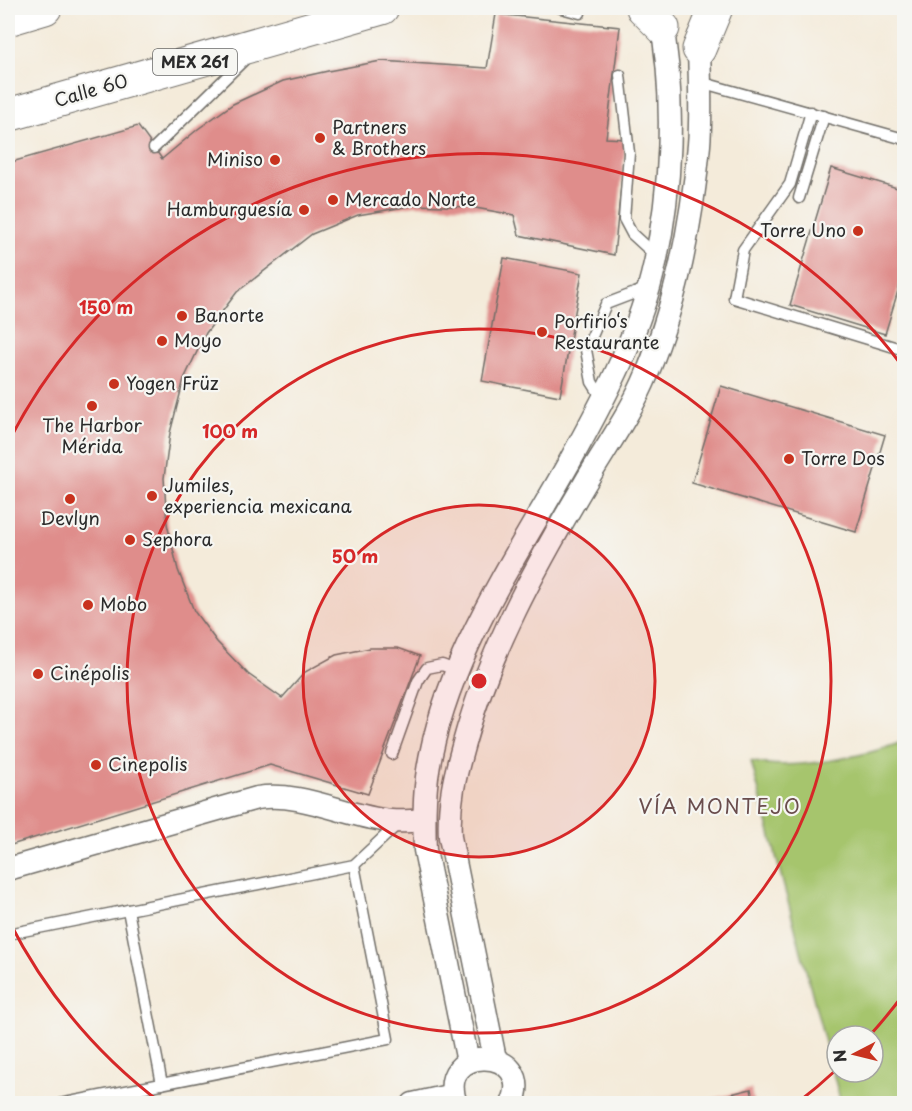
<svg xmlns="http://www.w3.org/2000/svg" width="912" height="1111" viewBox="0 0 912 1111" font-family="'Playpen Sans',sans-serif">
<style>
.green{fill:#a6c56d;stroke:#68784c;stroke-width:1.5;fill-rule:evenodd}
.building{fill:#df8d8b}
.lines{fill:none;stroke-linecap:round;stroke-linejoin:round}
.service-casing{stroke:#716e68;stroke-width:13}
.minor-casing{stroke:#716e68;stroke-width:25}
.primary-casing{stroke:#716e68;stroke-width:35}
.service{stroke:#fff;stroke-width:10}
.minor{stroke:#fff;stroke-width:22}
.primary{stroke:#fff;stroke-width:33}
.ring{fill:none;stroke:#d62828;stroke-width:3}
.poi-dot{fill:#c8321e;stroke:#f6f6f2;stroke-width:2}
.labels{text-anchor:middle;stroke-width:4.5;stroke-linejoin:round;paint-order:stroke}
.shield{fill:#f6f6f2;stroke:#686867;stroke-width:1.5}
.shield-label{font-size:16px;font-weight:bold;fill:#2b2b2b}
.street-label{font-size:18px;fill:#2b2b2b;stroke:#f6f6f2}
.poi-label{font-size:18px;fill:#2b2b2b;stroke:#f6f6f2;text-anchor:start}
.neighbourhood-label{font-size:20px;letter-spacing:1.5px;fill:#6a4d4d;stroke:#f6f6f2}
.centre{fill:#d62828;stroke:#f6f6f2;stroke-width:3}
.ring-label{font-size:18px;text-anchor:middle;font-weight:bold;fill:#d62828;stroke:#f6f6f2;stroke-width:4.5;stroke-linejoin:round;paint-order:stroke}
</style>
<rect width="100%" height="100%" fill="#f6f6f2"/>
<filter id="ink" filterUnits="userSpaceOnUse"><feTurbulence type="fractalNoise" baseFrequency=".0167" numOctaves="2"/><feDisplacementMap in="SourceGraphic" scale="12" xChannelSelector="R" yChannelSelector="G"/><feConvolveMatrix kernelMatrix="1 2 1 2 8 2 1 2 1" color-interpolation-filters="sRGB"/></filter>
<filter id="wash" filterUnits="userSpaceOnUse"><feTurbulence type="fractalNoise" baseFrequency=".008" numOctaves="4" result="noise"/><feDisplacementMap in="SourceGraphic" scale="24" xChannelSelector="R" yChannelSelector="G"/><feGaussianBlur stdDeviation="1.35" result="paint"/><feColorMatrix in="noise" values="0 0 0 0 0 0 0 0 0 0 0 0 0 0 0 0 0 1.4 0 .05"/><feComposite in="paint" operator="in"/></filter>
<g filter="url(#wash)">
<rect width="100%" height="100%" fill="#f4ebda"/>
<path class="green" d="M904 741V1103H841L751 761C789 772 868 756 904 741ZM837 1036H873V1072H837Z"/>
<g id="blocks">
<g class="building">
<polygon points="496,14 620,27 606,138 626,139 614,255 519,235 514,215 470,207 416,205 358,215 312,234 237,292 206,333 184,379 170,433 164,478 167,524 178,570 194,611 217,642 248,674 282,698 305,672 336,655 370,648 398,648 420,656 368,794 270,765 8,846 8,163 138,126 162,159 198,129 233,104 283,81 328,71 381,61 487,68"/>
<polygon points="831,168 904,190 904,271 885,334 790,305"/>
<polygon points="504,258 582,273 560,396 482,381"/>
<polygon points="721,386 885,435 856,532 692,483"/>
<polygon points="751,1089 754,1104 695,1104 695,1103"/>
</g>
</g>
</g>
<g filter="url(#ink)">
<use href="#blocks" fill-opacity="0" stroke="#716e68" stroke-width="1.5"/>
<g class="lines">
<defs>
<g id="service">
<polyline points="561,8 580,13"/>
<polyline points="620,75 629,153 624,219 632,234 656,256"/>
<polyline points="700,82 904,139"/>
<polyline points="811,112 790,184 743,250 734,298 904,350"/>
<polyline points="154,148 246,58"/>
<polyline points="799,198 824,116"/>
<polyline points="602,398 592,382 586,350 606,304 648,288"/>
<polyline points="392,754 418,681 427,668 442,665 458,671"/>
<polyline points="128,910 162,1084"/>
<polyline points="8,934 354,865 398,824"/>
<polyline points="60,1104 388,1039 354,865"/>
</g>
<g id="minor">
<path d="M8 869 257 798C304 791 345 817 391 821 402 822 413 821 424 820"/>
<path d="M495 1059 450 837C448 803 455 775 464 743 489 651 536 566 584 485 605 449 631 413 647 374 677 301 692 223 699 145 702 109 699 72 699 36"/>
<path d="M468 1062 425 850C424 826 424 801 427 777 443 662 514 561 570 461 602 403 636 340 652 276 672 196 676 95 660 15"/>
<polyline points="413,1104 453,1095"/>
<path d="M456 1104C433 1041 538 1046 512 1104"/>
</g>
<g id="primary">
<polyline points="643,8 663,28"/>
<polyline points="8,19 45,8"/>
<polyline points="699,49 716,8"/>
<polyline points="8,115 382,8"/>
</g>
</defs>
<use href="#service" class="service-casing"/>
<use href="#minor" class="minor-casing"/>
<use href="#primary" class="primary-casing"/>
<use href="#service" class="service"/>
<use href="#minor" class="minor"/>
<use href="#primary" class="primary"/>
</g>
</g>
<circle cx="479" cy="681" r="176" fill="#d62828" fill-opacity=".12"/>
<g class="ring">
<circle cx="479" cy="681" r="176"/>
<circle cx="479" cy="681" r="352"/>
<path d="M903 995A528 528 0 0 1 871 1034M836 1070A528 528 0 0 1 797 1103M161 1103A528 528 0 0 1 9 921M9 441A528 528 0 0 1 903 367"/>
</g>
<g class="poi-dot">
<circle cx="320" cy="138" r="6"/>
<circle cx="275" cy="160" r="6"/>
<circle cx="333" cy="200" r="6"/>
<circle cx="304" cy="210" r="6"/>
<circle cx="858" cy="231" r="6"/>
<circle cx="182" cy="316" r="6"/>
<circle cx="542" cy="332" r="6"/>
<circle cx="162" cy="341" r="6"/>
<circle cx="114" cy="384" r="6"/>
<circle cx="92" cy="406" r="6"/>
<circle cx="789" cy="459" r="6"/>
<circle cx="152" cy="496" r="6"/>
<circle cx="70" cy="499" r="6"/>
<circle cx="130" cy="540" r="6"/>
<circle cx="88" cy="605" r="6"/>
<circle cx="38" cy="674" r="6"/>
<circle cx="96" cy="765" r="6"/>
</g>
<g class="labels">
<rect class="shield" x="153" y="49" width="84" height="26" rx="4.5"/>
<g class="shield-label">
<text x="195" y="68">MEX 261</text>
</g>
<g class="street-label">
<text transform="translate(91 91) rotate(-16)" y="6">Calle 60</text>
</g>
<g class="poi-label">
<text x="332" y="134">Partners<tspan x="332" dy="21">&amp; Brothers</tspan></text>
<text x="263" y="166" text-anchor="end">Miniso</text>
<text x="345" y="206">Mercado Norte</text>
<text x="292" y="216" text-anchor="end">Hamburguesía</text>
<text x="846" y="237" text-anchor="end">Torre Uno</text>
<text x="194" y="322">Banorte</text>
<text x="554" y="328">Porfirio‘s<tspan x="554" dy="21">Restaurante</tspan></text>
<text x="174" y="347">Moyo</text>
<text x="126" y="390">Yogen Früz</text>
<text x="92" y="432" text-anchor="middle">The Harbor<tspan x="92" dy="21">Mérida</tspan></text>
<text x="801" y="465">Torre Dos</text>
<text x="164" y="492">Jumiles,<tspan x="164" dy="21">experiencia mexicana</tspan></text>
<text x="70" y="525" text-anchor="middle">Devlyn</text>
<text x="142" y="546">Sephora</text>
<text x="100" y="611">Mobo</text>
<text x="50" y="680">Cinépolis</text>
<text x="108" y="771">Cinepolis</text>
</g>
<g class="neighbourhood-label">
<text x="720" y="814">VÍA MONTEJO</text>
</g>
</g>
<circle cx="479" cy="681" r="9" class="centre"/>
<g class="ring-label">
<text x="106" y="314">150 m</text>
<text x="230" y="438">100 m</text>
<text x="355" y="563">50 m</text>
</g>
<rect width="912" height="1111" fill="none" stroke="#f6f6f2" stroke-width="30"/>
<g transform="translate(855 1054) rotate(263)"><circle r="28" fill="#f6f6f2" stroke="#a5a5a2" stroke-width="1.5"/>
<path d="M0-4.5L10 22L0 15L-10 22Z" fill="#c8321e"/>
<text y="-9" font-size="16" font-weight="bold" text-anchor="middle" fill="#2b2b2b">N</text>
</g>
</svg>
